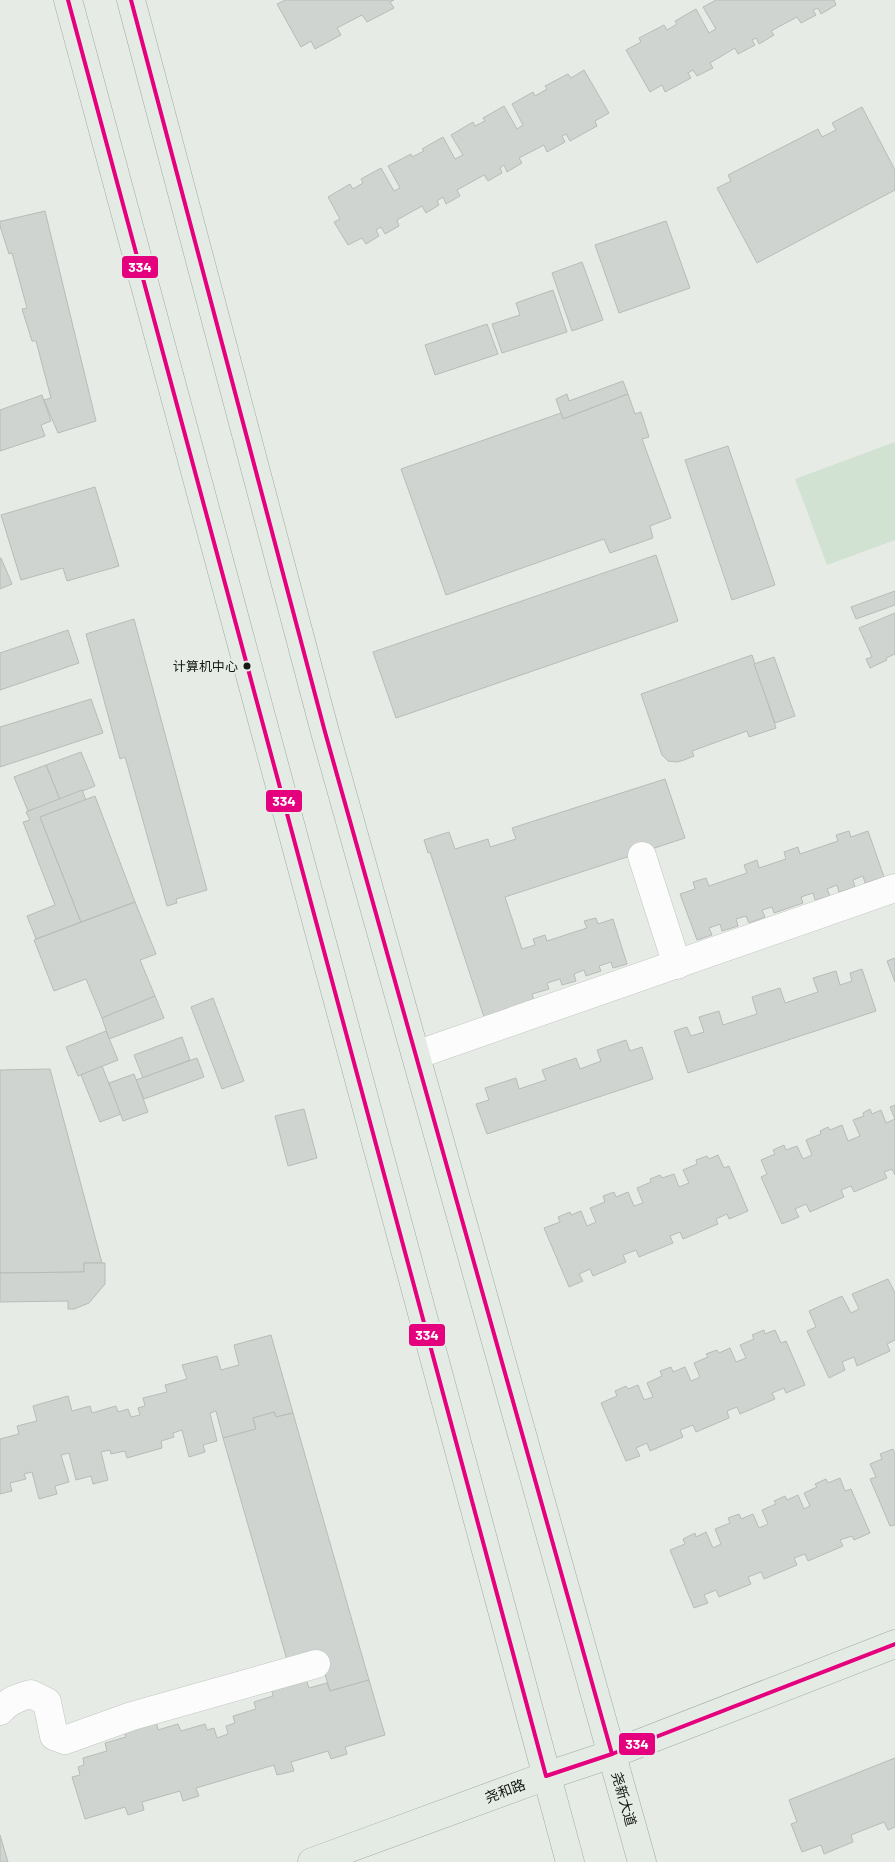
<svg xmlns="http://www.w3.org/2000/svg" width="895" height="1862" viewBox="0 0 895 1862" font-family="Barlow,'Noto Sans SC',sans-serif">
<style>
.pitch{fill:#d1e1d2}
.building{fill:#d0d4d0;stroke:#b8bcb8}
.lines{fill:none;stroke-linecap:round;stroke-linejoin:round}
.minor-casing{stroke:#c2c6c2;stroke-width:29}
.major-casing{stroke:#9eaca0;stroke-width:29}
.minor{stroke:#fbfcfb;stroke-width:28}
.major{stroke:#e4ebe5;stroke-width:28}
.bus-1-casing{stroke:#e5ece5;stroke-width:8}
.bus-1{stroke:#e5007d;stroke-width:4}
.bus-dot{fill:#161916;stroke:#e5ece5;stroke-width:2}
.labels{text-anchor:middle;stroke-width:4;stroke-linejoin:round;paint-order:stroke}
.bus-label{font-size:13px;fill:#161916;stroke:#e5ece5;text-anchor:end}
.street-label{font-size:14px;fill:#161916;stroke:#e5ece5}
.line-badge{stroke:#e5ece5;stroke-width:2}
.badge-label{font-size:14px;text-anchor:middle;font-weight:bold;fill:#fff}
</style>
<rect width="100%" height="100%" fill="#e6ebe6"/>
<polygon class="pitch" points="895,442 895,540 827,565 795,479"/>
<g class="building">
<polygon points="285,0 394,0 390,2 394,8 367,22 362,15 337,28 341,35 315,49 311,41 301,47 277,4"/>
<polygon points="716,0 834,0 836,5 821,14 818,8 813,10 816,15 801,23 797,17 771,31 774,35 759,44 756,38 752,40 755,45 738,54 735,48 710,63 713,68 697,76 693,70 688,73 691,78 665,92 662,85 650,92 626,50 641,42 639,38 664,25 667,30 677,24 675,21 696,9 709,33 716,29 703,7"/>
<polygon points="584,70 609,113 595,121 597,126 570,141 566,134 562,136 565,142 547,152 544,145 519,158 522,163 507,172 504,165 500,168 502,173 488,181 484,175 457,190 460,196 446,204 443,197 437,201 439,205 426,213 422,206 397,220 399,226 385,234 381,227 376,230 379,236 366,244 362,238 348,245 334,222 340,219 328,197 350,184 353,189 363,183 361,179 381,168 394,191 400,188 388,166 411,154 412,157 424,151 422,149 443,137 455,159 463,155 451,135 473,122 475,126 485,121 483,118 504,106 517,129 523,125 512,104 533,92 535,96 547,89 545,86 568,74 571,78"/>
<polygon points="862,107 895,170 895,190 757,263 717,188 731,181 728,175 818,129 822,137 836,130 832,123"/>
<polygon points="45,211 96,421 58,433 44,400 51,398 36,341 32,341 22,309 27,308 12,253 9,254 0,226 0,221 2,221"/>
<polygon points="666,221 690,288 619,313 595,245"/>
<polygon points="582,262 603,320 572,331 552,273"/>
<polygon points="553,290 567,332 502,353 492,324 520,315 516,303"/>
<polygon points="487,324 498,354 435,375 425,345"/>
<polygon points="623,381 628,394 563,419 556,399 567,394 569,401"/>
<polygon points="628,394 635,414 641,412 649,437 642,439 671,518 650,526 653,538 610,553 604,539 446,595 401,469 561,413 563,419"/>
<polygon points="42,395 51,421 41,425 45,436 0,451 0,410"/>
<polygon points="728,446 775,585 732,600 685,460"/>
<polygon points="95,487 119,566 67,581 63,568 21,580 1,515"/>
<polygon points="656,555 678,621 396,718 373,652"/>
<polygon points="0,558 1,558 12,584 0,589"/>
<polygon points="895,591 895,605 856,619 851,607"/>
<polygon points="895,613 895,654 886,658 887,660 870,668 866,659 872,657 859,628"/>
<polygon points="134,619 207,890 176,899 177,903 167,906 125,757 120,759 86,634"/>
<polygon points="68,630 79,663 0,690 0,653"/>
<polygon points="752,655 776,728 749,737 747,731 692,751 694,756 684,760 677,762 668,761 662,755 641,694"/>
<polygon points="774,657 795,716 775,723 754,664"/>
<polygon points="91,699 103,733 0,767 0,727"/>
<polygon points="81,752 95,786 60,800 46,765"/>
<polygon points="46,765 60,800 28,811 14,777"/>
<polygon points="665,779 685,838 505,897 522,949 535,945 533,939 545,935 547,941 587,928 584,921 596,918 598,924 613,919 627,964 613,968 611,962 599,966 601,971 586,976 584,970 574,974 576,981 562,985 560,979 547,983 549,989 532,994 535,1004 485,1020 430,852 428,853 424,840 449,832 455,849 488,839 490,847 516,839 512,828"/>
<polygon points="82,790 86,800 40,817 81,922 36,939 27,916 55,905 23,822 30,820 26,812"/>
<polygon points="95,796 135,902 81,922 40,817"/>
<polygon points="849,831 851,837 868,831 884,877 865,883 863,876 853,880 855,887 839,892 837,885 827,889 830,896 815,900 813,893 801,897 803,903 774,913 772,907 762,910 765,917 749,923 746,916 736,919 738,926 722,931 720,924 709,928 712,935 697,940 680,894 695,889 693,882 706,878 709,886 747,873 744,865 757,860 759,868 786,859 784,852 798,847 800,854 838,841 836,835"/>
<polygon points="135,902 156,954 140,960 155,996 102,1018 86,979 54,991 34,940"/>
<polygon points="895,958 895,982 887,961"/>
<polygon points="862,969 876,1011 688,1073 674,1031 687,1027 691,1036 704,1032 699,1017 719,1011 723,1025 757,1014 752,997 780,988 785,1003 818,992 813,978 836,971 840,985 852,981 850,973"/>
<polygon points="155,996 164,1018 109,1039 102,1018"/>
<polygon points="213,998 244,1081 222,1089 191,1007"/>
<polygon points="106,1031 118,1060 78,1076 66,1047"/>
<polygon points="182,1037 190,1060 143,1078 134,1055"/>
<polygon points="626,1040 630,1051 642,1047 653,1079 487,1134 476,1104 489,1100 485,1088 516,1078 519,1089 546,1080 542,1070 576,1058 580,1069 601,1061 597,1050"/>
<polygon points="197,1058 204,1077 144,1099 136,1080"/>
<polygon points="102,1066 121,1114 100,1122 81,1075"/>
<polygon points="50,1069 102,1263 84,1263 84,1272 0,1273 0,1070"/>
<polygon points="134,1074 148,1112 123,1121 109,1083"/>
<polygon points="895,1105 895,1175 892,1169 884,1172 887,1178 854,1192 851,1186 841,1190 844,1197 810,1212 806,1204 795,1209 799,1217 782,1224 761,1177 767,1174 761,1160 775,1154 773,1150 784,1145 786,1150 797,1146 803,1159 812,1155 806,1140 821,1134 820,1131 828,1127 830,1130 842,1125 848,1141 860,1136 853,1120 864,1116 863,1113 870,1109 872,1114 881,1110 886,1123 895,1119 890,1107"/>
<polygon points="304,1109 317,1158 288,1166 275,1116"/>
<polygon points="718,1155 724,1168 729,1166 748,1211 729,1219 727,1214 716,1219 718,1224 683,1239 680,1232 670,1236 673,1243 639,1257 636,1250 623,1255 626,1262 593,1276 590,1269 579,1274 583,1281 569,1287 544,1228 560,1222 558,1217 570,1212 571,1215 581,1211 587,1226 596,1222 590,1208 605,1202 603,1196 614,1192 616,1197 628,1192 634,1206 643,1203 637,1188 651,1182 650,1179 660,1175 662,1178 674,1174 679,1187 689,1183 683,1170 697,1164 696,1160 707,1156 709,1159"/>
<polygon points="84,1263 105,1263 105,1284 89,1303 74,1309 68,1309 68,1301 0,1302 0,1273 84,1272"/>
<polygon points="888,1279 895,1293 895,1340 887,1344 890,1351 857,1366 854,1357 842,1362 845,1370 829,1378 807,1331 816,1327 809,1311 842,1296 851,1313 859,1309 852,1294"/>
<polygon points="764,1330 765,1334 775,1330 781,1343 786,1341 805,1385 786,1393 784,1388 772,1393 775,1399 740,1414 737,1407 727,1411 729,1418 696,1432 693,1425 680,1430 683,1437 650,1451 647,1443 636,1448 640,1456 626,1461 601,1403 617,1396 615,1391 626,1386 628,1389 638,1385 644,1400 653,1397 647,1383 662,1376 660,1371 671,1367 673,1372 685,1367 691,1381 700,1377 694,1363 708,1357 706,1354 717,1350 719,1353 730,1348 736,1362 746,1358 740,1345 754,1339 752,1335"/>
<polygon points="271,1335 293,1413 276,1417 274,1412 253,1418 256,1429 223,1438 216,1411 210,1413 217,1441 203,1445 205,1452 189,1457 182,1430 173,1433 174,1437 161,1441 162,1448 127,1458 125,1451 111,1454 110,1450 101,1452 108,1480 93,1484 91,1476 76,1480 69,1453 61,1455 69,1482 55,1486 57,1494 39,1499 32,1472 24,1474 26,1479 10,1483 12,1491 0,1494 0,1439 19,1434 17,1426 37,1421 33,1406 68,1396 72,1411 90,1406 92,1413 116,1406 118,1412 128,1409 131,1417 140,1415 138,1408 145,1406 143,1398 167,1392 165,1385 187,1379 182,1365 217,1356 221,1370 239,1365 234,1345"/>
<polygon points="274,1412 276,1417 293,1413 369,1680 330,1691 320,1658 289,1667 223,1438 256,1429 253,1418"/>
<polygon points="893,1449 895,1454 895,1525 890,1526 870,1479 876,1477 870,1464 882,1459 880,1454"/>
<polygon points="840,1478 845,1491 851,1489 870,1533 854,1540 852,1536 840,1540 843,1546 808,1561 805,1554 794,1558 797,1565 764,1579 761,1572 748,1577 751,1584 719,1597 716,1590 704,1595 708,1603 694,1608 670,1550 685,1544 683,1539 695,1533 696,1537 706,1532 713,1548 721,1544 715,1529 730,1523 728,1518 739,1514 741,1519 753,1514 759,1528 768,1524 762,1510 776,1504 774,1501 785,1496 787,1500 798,1495 804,1509 810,1506 804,1493 817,1487 815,1484 826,1479 828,1483"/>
<polygon points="305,1676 309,1688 327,1683 330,1691 369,1680 385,1735 345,1747 347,1754 331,1759 328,1751 291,1762 294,1771 277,1775 274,1765 196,1788 199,1796 183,1801 180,1791 142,1802 144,1810 128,1815 125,1807 85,1819 72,1777 80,1775 78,1767 84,1765 83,1758 107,1751 105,1743 126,1737 123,1730 156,1720 158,1730 178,1724 181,1731 205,1724 207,1730 214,1728 217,1738 228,1734 226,1726 235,1723 233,1716 256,1709 254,1702 273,1696 271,1686"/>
<polygon points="895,1758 895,1827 888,1830 884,1822 851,1835 853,1842 824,1854 821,1845 802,1852 791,1824 797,1822 789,1800"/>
<polygon points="0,1835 8,1862 0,1862"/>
</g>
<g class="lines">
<defs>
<g id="minor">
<polyline points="642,856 677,965"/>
<polyline points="416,1055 895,888"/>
<path d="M0 1711C8 1701 19 1697 31 1694L47 1702 54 1736 65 1740 132 1716 316 1664"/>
</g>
<g id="major">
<polyline points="68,0 570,1862"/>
<polyline points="131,0 325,732 642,1862"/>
<polyline points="312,1862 546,1776 612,1754 895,1644"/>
</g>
</defs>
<use href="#minor" class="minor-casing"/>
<use href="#major" class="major-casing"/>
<use href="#minor" class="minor"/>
<use href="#major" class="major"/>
<defs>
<g id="bus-1">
<polyline points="68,0 546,1776 612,1754 895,1644"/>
<polyline points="131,0 325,732 612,1754"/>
</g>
</defs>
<use href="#bus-1" class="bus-1-casing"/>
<use href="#bus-1" class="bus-1"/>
</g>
<circle class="bus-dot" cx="247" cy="666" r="4.5"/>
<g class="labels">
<g class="bus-label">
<text x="238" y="671">计算机中心</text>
</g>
<g class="street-label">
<text transform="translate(505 1791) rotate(-20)" y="5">尧和路</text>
<text transform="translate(624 1799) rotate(74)" y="5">尧新大道</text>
</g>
</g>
<g class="line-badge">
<rect x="121" y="255" width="38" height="24" rx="5" fill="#e5007d"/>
<rect x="265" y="789" width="38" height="24" rx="5" fill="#e5007d"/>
<rect x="408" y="1323" width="38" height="24" rx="5" fill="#e5007d"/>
<rect x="618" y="1732" width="38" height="24" rx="5" fill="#e5007d"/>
</g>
<g class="badge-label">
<text x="140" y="272">334</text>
<text x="284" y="806">334</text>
<text x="427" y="1340">334</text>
<text x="637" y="1749">334</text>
</g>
</svg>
